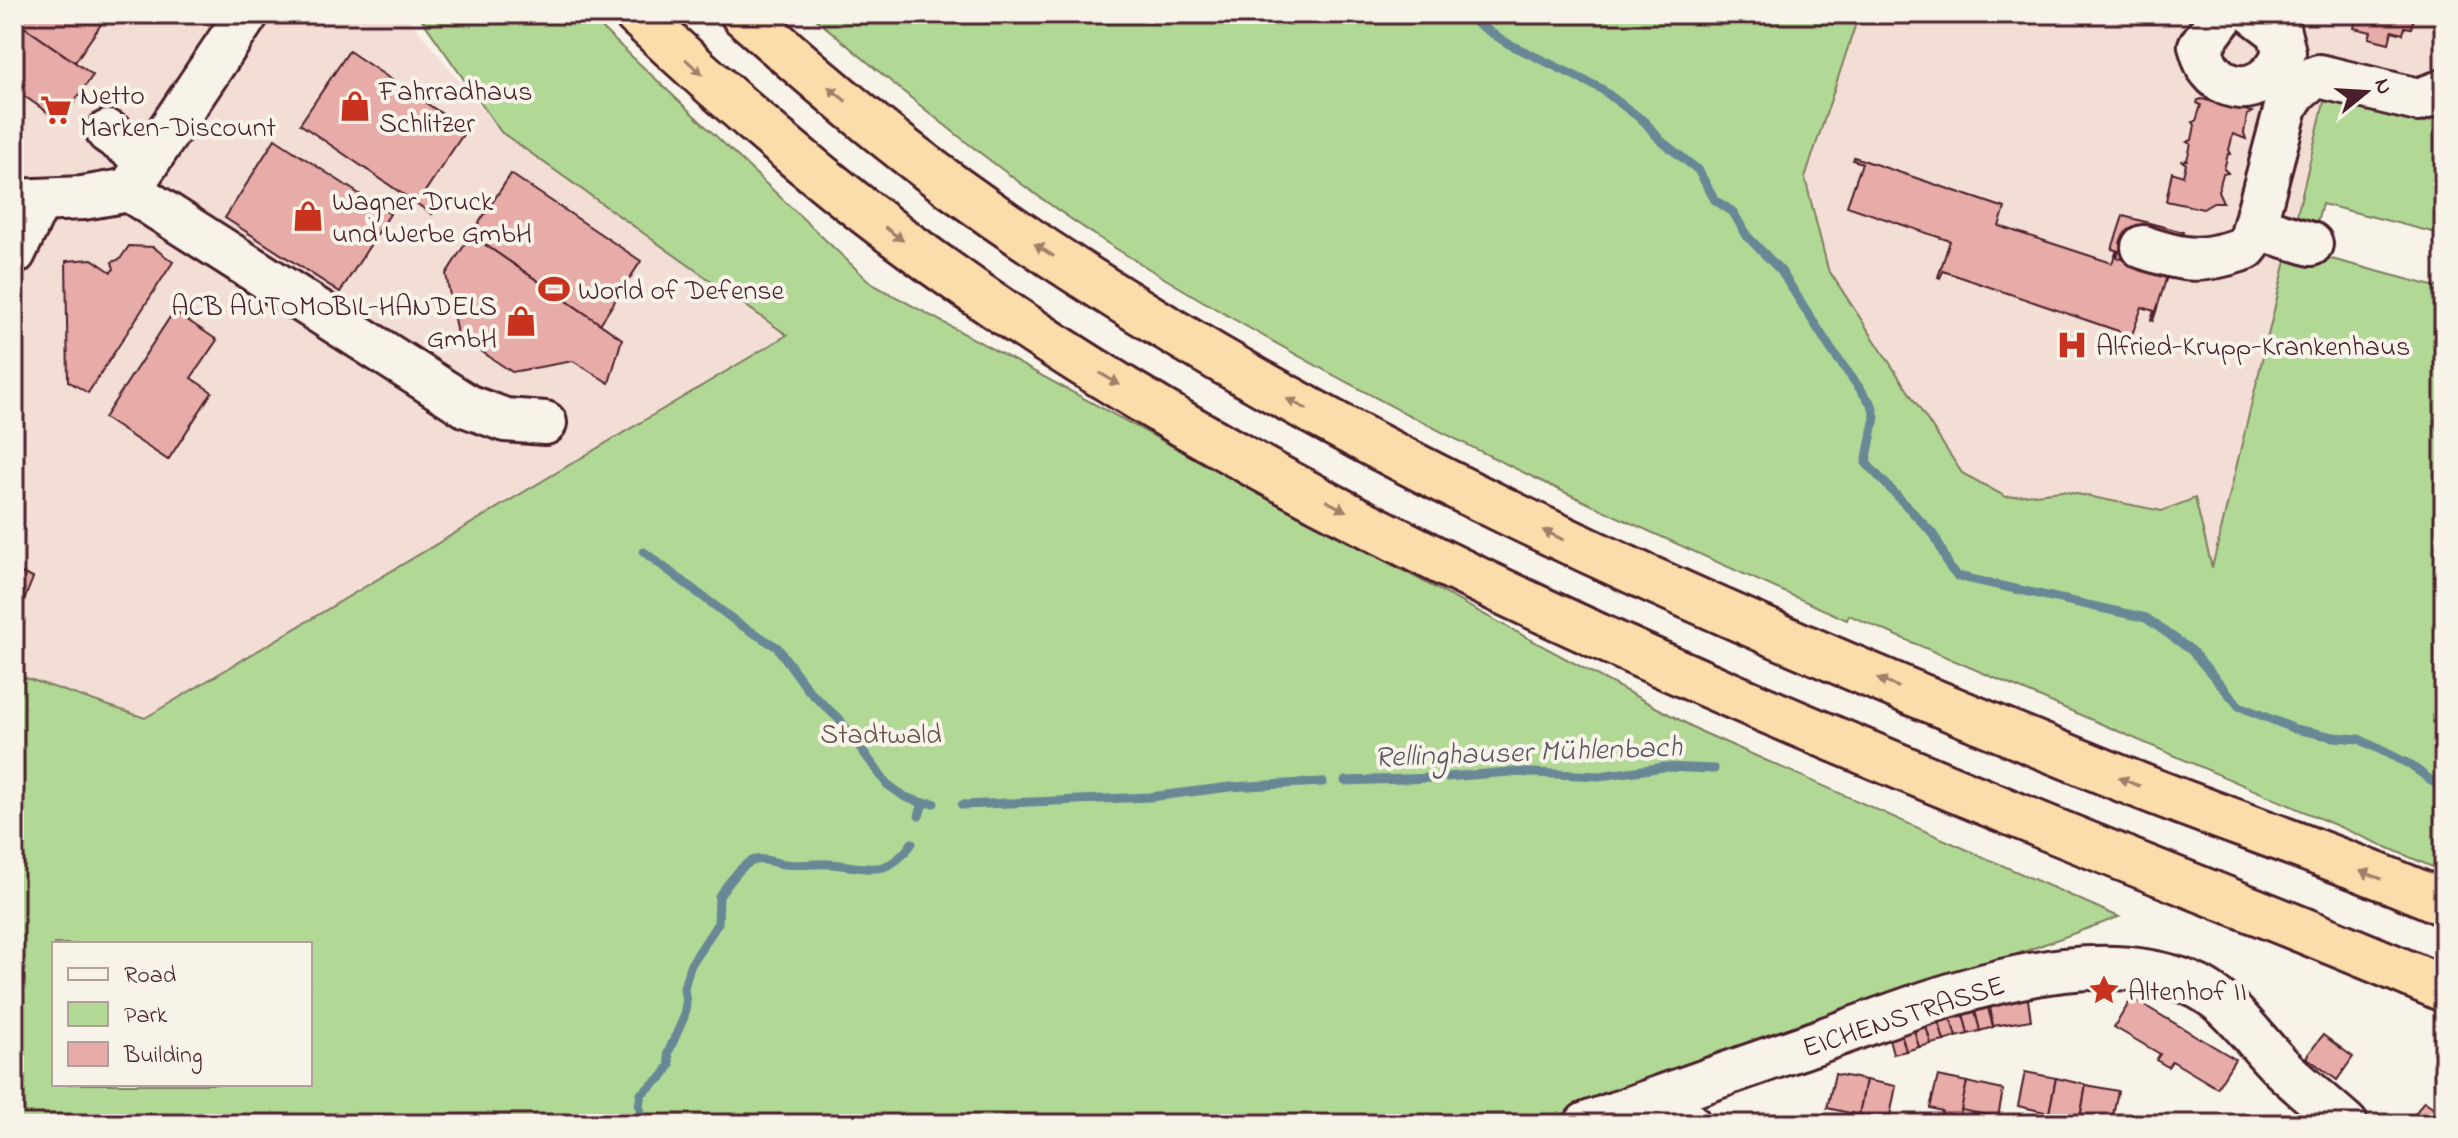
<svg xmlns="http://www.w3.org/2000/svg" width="2458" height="1138" viewBox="0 0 2458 1138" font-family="'Indie Flower',sans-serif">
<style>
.built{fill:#f2ded5}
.green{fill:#b1d995;stroke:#7e7c60;stroke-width:2;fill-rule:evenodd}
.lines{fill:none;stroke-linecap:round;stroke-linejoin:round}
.stream{stroke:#6a8796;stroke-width:9}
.building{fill:#e7aca8;stroke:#4a1f2b;stroke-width:2}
.minor-casing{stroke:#4a1f2b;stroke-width:48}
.highway-casing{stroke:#4a1f2b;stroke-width:50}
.minor{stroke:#f7f3e8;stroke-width:42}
.highway{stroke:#fbddab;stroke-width:44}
.oneway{fill:#a27e6b}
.labels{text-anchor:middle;stroke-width:8;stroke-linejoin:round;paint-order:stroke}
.poi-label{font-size:28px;fill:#4a1f2b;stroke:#f7f3e8;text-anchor:start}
.park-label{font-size:28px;fill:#644e46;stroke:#f7f3e8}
.street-label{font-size:28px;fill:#4a1f2b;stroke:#f7f3e8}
.water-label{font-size:30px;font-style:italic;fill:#5a5360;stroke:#f7f3e8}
</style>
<rect width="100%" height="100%" fill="#f7f3e8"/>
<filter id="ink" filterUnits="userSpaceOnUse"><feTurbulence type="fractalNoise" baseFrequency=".0125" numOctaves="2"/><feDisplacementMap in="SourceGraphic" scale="16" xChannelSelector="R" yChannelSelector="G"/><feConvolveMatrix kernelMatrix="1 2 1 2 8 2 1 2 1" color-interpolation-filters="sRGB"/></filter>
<g filter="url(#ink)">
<g class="built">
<polygon points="14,14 405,14 501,132 786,334 142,720 14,676"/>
<polygon points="1859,14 2444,14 2444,115 2328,87 2212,570 2162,511 2062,491 2006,497 1962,473 1828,269 1805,178"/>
</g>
<g class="green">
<path d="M418 14H587L872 284 1702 732 2119 917 1550 1124H14V674L145 718 787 335 501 132ZM54 944H310V1084H54Z"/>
<path d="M810 14H1859L1805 178 1828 269 1962 473 2006 497 2062 491 2162 511 2195 498 2212 568 2328 86 2444 115V235L2322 204 2309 253 2444 289V872L1849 615 1847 620C1751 577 1655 535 1560 490 1412 420 1267 342 1128 256 1016 187 911 99 810 14Z"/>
</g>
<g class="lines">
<g class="stream">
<polyline points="1463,14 1507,43 1600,88 1645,122 1660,140 1698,170 1715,200 1733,212 1747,236 1781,271 1832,351 1872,405 1875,417 1866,463 1935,536 1950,568 1957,576 2146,618 2191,650 2239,706 2295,729 2334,737 2359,739 2409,764 2444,790"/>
<polyline points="644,552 739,624 777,647 809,691 840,720 887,784 905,797 923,803"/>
<polyline points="1345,781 1434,778 1510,772 1600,776 1664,767 1714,769"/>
<polyline points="962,805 1150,797 1230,787 1323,782"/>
<polyline points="919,816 923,803 934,803"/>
<path d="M645 1124 639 1106 641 1094 663 1076 670 1065 668 1053 684 1017 686 1003 684 988 690 966 718 923 719 896C727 886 737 870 748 863 761 855 771 863 784 864 799 866 814 863 829 864 866 866 887 880 912 843"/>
</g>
</g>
<g class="building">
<polygon points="14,14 108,14 75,62 14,20"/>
<polygon points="2357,14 2412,14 2415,15 2411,28 2405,27 2403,34 2392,31 2389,43 2369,38 2371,32 2354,28"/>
<polygon points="14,20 93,75 68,111 60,106 53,116 14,89"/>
<polygon points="349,51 466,130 424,193 439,203 432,214 300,124"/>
<polygon points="2202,99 2252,112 2247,115 2244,133 2246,139 2233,134 2229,150 2231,154 2228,154 2224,169 2228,173 2223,174 2218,191 2223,202 2215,202 2203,209 2166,201 2172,172 2183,176 2186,164 2182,161 2187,160 2191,144 2187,142 2192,140 2195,125 2193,122 2196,121 2201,105 2197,103 2198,100"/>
<polygon points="275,139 390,214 340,292 225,218"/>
<polygon points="1854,157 2005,208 1999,226 2112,263 2117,250 2117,257 2168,273 2153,321 2151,320 2154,311 2142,307 2129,343 2130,335 1943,271 1940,278 1938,277 1950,241 1847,206 1862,163 1853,160"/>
<polygon points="511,174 641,261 600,324 471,235"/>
<polygon points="2123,216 2183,232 2168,273 2117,257 2119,251 2112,249"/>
<polygon points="471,235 622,339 609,383 573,361 512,372 457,335 446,274"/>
<polygon points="129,246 153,247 173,262 88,393 68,381 66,261 92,259 111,272 114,269 112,262 120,259"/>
<polygon points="174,311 217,340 191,378 212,392 168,460 104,418"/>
<polygon points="14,570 33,578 14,625"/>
<polygon points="2027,993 2031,1020 1993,1026 1989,999"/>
<polygon points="2132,998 2235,1059 2217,1088 2172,1061 2168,1067 2156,1060 2160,1054 2114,1027"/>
<polygon points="1987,1004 1993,1027 1980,1031 1974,1007"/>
<polygon points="1974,1007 1980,1031 1968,1034 1962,1010"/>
<polygon points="1962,1010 1968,1034 1956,1037 1949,1014"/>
<polygon points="1949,1014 1956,1037 1944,1041 1937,1017"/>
<polygon points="1937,1017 1944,1041 1931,1044 1924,1020"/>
<polygon points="1924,1020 1931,1044 1919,1047 1912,1024"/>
<polygon points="1912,1024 1919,1047 1906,1051 1899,1027"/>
<polygon points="1899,1027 1906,1051 1893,1054 1887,1031"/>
<polygon points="2323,1035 2353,1057 2337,1080 2306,1057"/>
<polygon points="2025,1072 2056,1078 2049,1113 2018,1106"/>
<polygon points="1835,1074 1866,1080 1859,1115 1827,1108"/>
<polygon points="1938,1076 1967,1082 1959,1122 1944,1121 1940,1118 1942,1111 1930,1108"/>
<polygon points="2056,1078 2086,1085 2080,1119 2049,1113"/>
<polygon points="1866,1080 1896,1086 1889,1121 1859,1115"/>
<polygon points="1967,1082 2003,1090 1998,1117 1961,1110"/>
<polygon points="2086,1085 2118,1091 2111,1124 2080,1119"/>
<polygon points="2424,1101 2444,1115 2444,1124 2408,1124"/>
</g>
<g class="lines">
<defs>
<g id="minor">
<path d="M2224 14 2200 46C2203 54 2204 63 2210 70 2234 101 2273 87 2284 52L2279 32 2255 14"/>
<polyline points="108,132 147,159"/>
<polyline points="129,190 247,14"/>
<polyline points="14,201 83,198 129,190 467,406 505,420 545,423"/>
<polyline points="2255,227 2311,244"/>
<path d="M2143 247C2186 262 2202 263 2246 248L2250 243 2286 107C2294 92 2303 82 2319 76L2418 100 2444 91"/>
<polyline points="14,253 39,200"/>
<polyline points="1624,1113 1689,1124"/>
<path d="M1586 1124C1660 1097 1734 1071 1809 1045 1918 1006 2075 937 2189 983 2230 999 2252 1039 2282 1068 2303 1088 2325 1105 2346 1124"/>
</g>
<g id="highway">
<path d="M637 14C720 93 806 168 898 237 1233 488 1635 658 2021 817 2161 875 2304 928 2444 989"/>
<path d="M743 14C811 74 880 134 953 187 1303 440 1702 608 2100 770 2214 817 2332 854 2444 903"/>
</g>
</defs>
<use href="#minor" class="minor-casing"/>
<use href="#highway" class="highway-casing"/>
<use href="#minor" class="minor"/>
<use href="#highway" class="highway"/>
</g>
<defs><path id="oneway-solid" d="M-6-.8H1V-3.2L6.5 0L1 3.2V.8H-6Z" transform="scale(2)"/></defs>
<g class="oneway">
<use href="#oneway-solid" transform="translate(694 67) rotate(43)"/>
<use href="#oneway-solid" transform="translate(837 94) rotate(-141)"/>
<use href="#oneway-solid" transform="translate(894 234) rotate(37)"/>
<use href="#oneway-solid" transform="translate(1044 250) rotate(-147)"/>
<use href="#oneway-solid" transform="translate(1110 379) rotate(31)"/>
<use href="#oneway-solid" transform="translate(1297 404) rotate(-152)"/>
<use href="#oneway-solid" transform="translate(1336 506) rotate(28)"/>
<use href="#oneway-solid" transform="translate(1553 535) rotate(-155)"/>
<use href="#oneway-solid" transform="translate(1888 683) rotate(-158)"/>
<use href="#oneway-solid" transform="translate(2129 782) rotate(-159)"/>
<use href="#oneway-solid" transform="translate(2371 875) rotate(-159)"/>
</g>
</g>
<defs>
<symbol id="shop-bare" viewBox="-9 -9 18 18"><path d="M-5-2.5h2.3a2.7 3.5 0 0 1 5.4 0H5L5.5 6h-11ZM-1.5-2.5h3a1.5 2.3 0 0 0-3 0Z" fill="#c8321e" stroke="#f7f3e8" stroke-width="2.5" paint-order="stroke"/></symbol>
<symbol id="supermarket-bare" viewBox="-9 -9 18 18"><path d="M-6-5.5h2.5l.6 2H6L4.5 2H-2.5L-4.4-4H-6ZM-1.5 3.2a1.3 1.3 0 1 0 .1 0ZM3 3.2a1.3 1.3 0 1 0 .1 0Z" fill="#c8321e" stroke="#f7f3e8" stroke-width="2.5" paint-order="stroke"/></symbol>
<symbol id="stadium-bare" viewBox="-9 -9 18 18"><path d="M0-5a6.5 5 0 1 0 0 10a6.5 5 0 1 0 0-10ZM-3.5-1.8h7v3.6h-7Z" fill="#c8321e" stroke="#f7f3e8" stroke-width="2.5" paint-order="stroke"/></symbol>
<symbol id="hospital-bare" viewBox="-9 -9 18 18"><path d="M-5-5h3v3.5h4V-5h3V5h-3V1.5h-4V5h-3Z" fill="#c8321e" stroke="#f7f3e8" stroke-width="2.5" paint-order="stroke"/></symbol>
<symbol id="sight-bare" viewBox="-9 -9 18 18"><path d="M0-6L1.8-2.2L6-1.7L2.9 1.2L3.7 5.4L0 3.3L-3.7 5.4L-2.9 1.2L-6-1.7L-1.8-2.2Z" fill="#c8321e" stroke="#f7f3e8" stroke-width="2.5" paint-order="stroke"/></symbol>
</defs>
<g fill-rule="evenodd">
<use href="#shop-bare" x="333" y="84" width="44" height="44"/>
<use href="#supermarket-bare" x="34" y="88" width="44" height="44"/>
<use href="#shop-bare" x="286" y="194" width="44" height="44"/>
<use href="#stadium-bare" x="532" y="267" width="44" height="44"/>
<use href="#shop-bare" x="499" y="299" width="44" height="44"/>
<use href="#hospital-bare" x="2050" y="323" width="44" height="44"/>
<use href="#sight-bare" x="2082" y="968" width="44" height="44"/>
</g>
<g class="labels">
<g class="poi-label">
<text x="379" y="100">Fahrradhaus<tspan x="379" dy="32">Schlitzer</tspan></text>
<text x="80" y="104">Netto<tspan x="80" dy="32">Marken-Discount</tspan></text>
<text x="332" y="210">Wagner Druck<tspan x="332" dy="32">und Werbe GmbH</tspan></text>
<text x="578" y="299">World of Defense</text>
<text x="497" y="315" text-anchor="end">ACB AUTOMOBIL-HANDELS<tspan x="497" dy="32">GmbH</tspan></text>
<text x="2096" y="355">Alfried-Krupp-Krankenhaus</text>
<text x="2128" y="1000">Altenhof II</text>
</g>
<g class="park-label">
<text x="881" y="743">Stadtwald</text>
</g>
<g class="street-label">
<text transform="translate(1903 1015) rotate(-18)" y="10">EICHENSTRASSE</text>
</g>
<g class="water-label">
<text transform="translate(1528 751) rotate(-2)" y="10">Rellinghauser Mühlenbach</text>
</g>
</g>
<rect width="2458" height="1138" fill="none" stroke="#f7f3e8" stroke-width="48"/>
<rect x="24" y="24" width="2410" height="1090" fill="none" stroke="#4a1f2b" stroke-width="3" filter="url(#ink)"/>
<rect x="52" y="942" width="260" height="144" fill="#f7f3e8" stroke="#b29e9c" stroke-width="2"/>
<rect x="68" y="968" width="40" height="12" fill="#f7f3e8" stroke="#b29e9c" stroke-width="2"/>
<text x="124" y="982" font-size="24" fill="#4a1f2b">Road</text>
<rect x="68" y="1002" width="40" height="24" fill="#b1d995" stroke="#b29e9c" stroke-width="2"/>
<text x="124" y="1022" font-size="24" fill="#4a1f2b">Park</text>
<rect x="68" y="1042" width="40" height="24" fill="#e7aca8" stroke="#b29e9c" stroke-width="2"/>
<text x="124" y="1062" font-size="24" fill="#4a1f2b">Building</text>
<g transform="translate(2366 92) rotate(72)" stroke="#f7f3e8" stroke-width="6" paint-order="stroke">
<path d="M0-6L14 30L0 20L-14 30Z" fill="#4a1f2b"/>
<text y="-12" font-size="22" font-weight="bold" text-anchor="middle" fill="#4a1f2b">N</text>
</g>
</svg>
